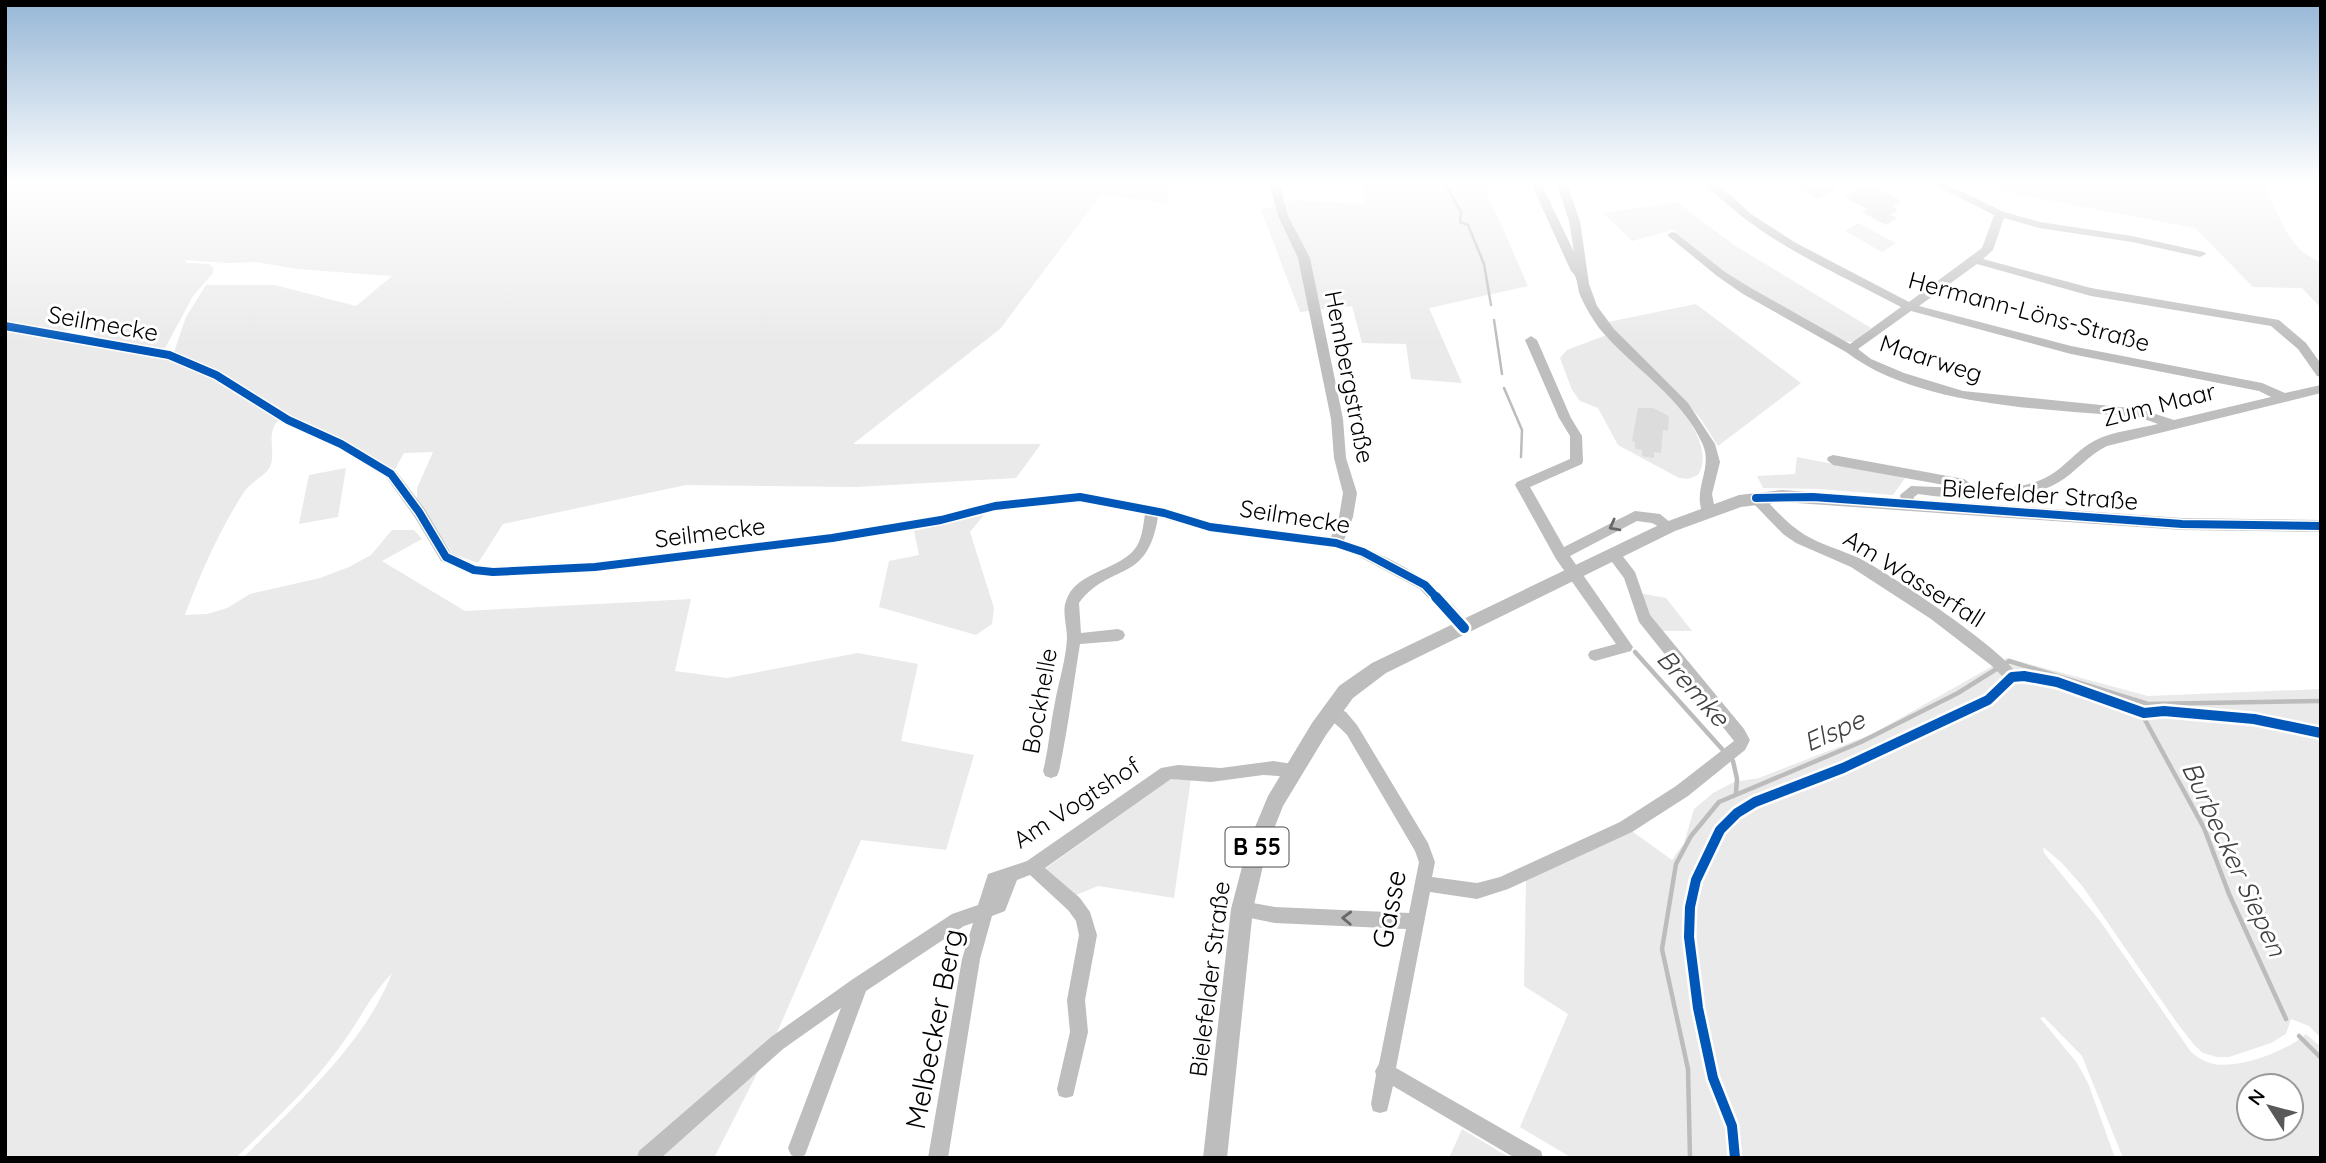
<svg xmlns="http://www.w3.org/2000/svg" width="2326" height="1163" viewBox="0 0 2326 1163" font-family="Quicksand,sans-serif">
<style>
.green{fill:#eaeaea;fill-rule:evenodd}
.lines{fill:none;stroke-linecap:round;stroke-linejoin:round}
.stream-far1{stroke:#bcbcbc;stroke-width:2.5}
.stream{stroke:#bcbcbc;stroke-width:4.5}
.building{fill:#dcdcdc}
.minor{fill:#bebebe;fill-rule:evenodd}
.major{fill:#bdbdbd;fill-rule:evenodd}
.cycleway-far1-casing{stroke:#fff;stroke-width:11}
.cycleway-casing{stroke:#fff;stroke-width:15}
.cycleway-far1{stroke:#0057b8;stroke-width:8}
.cycleway{stroke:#0057b8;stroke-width:10}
.oneway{stroke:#686868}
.labels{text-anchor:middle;stroke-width:6;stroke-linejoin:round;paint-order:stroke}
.shield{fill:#fff;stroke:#4c4c4c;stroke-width:2}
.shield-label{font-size:23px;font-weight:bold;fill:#000}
.street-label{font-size:24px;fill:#000;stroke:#fff}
.water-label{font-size:26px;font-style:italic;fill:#404040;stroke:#fff}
.near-street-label{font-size:28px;fill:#000;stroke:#fff}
</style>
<rect width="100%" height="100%" fill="#fff"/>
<g class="green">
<path d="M5 181H1171L1166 203 1101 195 1000 329 853 444H1041L1016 478 855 487 686 485 503 524 478 563 453 554 417 502V488L433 452 404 453 393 473 280 419C263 433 279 455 268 470 261 478 250 483 244 492 220 529 200 574 185 615L207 614 227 608 250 594 320 578 349 567 371 555 392 530H414L422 539 382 561 465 611 691 599 675 671 727 678 858 653 918 664 901 741 974 755 946 850 861 840 772 1044 714 1158H243C295 1105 365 1044 392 973 369 997 356 1027 336 1052 307 1091 270 1124 236 1158H5V329L168 356 174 352 186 317 206 285H275L356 306 392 276 297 269 256 262 229 263 185 260 187 263 209 264 213 268V273L193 296 163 352 97 338C83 324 73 330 56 332 41 333 20 326 5 323Z"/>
<polygon points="1363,181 1482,181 1528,286 1429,308 1462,383 1411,379 1406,344 1362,343 1352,306 1300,312 1261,210 1293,200 1364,204"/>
<path d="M1984 181H2264C2277 211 2287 250 2321 262V308L2302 288 2253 287 2195 228 2015 194Z"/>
<polygon points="1677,202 1734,245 1871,328 1854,342 1840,341 1726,273 1673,230 1632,241 1603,213"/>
<polygon points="1858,223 1896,243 1882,252 1845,231"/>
<polygon points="1696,304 1801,383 1718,446 1700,418 1684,400 1611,329 1608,322"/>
<path d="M1609 334C1635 360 1725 436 1698 475L1688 479 1679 478 1618 445 1598 408 1580 401 1572 390 1560 358 1567 350Z"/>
<polygon points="1797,457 1905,478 1893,495 1819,489 1763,488 1757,476 1795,474"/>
<polygon points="346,468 338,517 299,524 309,475"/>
<polygon points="984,515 970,532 994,608 992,624 976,635 879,607 889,561 919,555 914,531"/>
<polygon points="1639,593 1666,598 1692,631 1654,631"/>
<path d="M2007 658 2148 696 2321 689V729L2148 708 2136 712 2221 721 2321 736V1038L2309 1026 2291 1019 2286 1034 2271 1043 2229 1057H2217L2203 1053 2195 1046 2177 1023 2083 887 2061 862 2043 847 2044 853 2100 921 2191 1052C2196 1056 2203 1061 2210 1063 2236 1071 2287 1051 2306 1034L2321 1047V1158H2123L2082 1056 2044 1017 2040 1018 2077 1063 2088 1083 2115 1158H1572L1520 1127 1568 1014 1524 986 1526 880 1629 829 1672 860 1684 843 1694 809 1713 793 1734 782 1759 778 1872 734ZM2249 1086H2291V1128H2249Z"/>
<polygon points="1175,776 1191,778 1174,898 1098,886 1076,895 1045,869"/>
<polygon points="1462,1129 1510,1158 1449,1158"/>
</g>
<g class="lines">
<g class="stream-far1">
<polyline points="1443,181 1461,212 1460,222 1468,225 1484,264 1491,305"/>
<polyline points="1494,320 1502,374"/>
<polyline points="1504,388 1522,430 1521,457"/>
</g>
<g class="stream">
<polyline points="1635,652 1722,749"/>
<polyline points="2005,664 2009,661 2148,704 2321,701"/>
<polyline points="2144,718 2204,828 2229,894 2286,1019"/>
<polyline points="1733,761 1737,779 1736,793"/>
<polyline points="2299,1036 2321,1058"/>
<polyline points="1690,1158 1688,1069 1662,949 1676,864 1691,836 1719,802 1861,742 1958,693 1998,668"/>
</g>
</g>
<g class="building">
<polygon points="1784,181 1828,181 1838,187 1818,199"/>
<polygon points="1868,183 1902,201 1893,207 1898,210 1890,215 1897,218 1886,225 1862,212 1867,209 1844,197"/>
<polygon points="1638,408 1653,408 1669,416 1668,431 1663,430 1661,453 1654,452 1654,458 1642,456 1642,450 1635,449 1635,442 1632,441"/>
</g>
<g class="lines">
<g class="minor">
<path d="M1269 181H1279L1288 216 1310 258 1343 419 1346 458 1357 493 1353 517 1344 540C1390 556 1446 585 1471 628L1469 632H1459L1420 589 1358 556 1336 548 1210 532 1158 517C1147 585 1111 561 1079 603L1081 633 1118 629 1123 631 1125 635 1123 639 1118 641 1080 644C1073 687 1068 729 1059 771L1057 776 1051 778 1045 776 1043 771C1049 748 1050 725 1055 702 1059 681 1066 659 1067 638 1067 627 1062 611 1066 601 1075 572 1116 571 1134 550 1142 541 1143 526 1145 514L1080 502 995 511 941 525 832 543 595 572 493 577 474 575 441 561 414 516 386 477 336 447 284 423 212 378 166 359 5 330V322L169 351 220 372 292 417 346 441 396 471 424 508 451 553 476 565 493 567 595 562 832 533 941 515 995 501 1080 492 1164 508 1210 522 1331 537 1339 517 1343 493 1334 458 1331 419 1298 258 1278 216Z"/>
<path d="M1530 181H1540L1574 252 1569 221 1556 181H1566L1580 221 1589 284 1597 306 1614 329 1688 403 1715 444 1720 462 1712 494 1715 510 1713 514H1703C1692 490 1713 469 1703 445 1682 396 1632 368 1599 328 1592 318 1585 307 1580 295 1577 287 1578 276 1571 271Z"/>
<path d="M1703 181H1715L1751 214 1796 243 1909 302 1982 248 1994 215 1926 181H1940L2004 212 2040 222 2132 236 2204 252 2206 254 2200 257 2132 242 2039 228 2004 218 1993 250 1983 259 2091 288 2279 320 2306 343 2321 364V377L2317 376 2298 349 2271 326 2091 296 1977 264 1919 306 2071 346 2262 383 2285 393 2321 385V393L2107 446C2088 455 2076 472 2059 482 2019 506 1962 500 1918 494L1914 497 1912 508H1902L1900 495 1911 486 1961 488 1833 465 1827 460 1828 457 1833 455 1964 479 1971 484 1965 489C1995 489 2030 490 2055 472 2069 462 2079 449 2094 441 2113 431 2138 429 2158 424L2139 417C2049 409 1919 408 1846 352L1743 294 1717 276 1667 235 1672 232 1676 233 1725 272 1751 288 1850 344 1901 307C1833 271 1756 239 1703 181ZM1911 311 2071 354 2259 391 2271 397 2174 420 2140 409 1963 391 1904 373 1871 359 1858 349Z"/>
<polygon points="1531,336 1537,340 1571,418 1582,436 1583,461 1582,464 1530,487 1564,547 1635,511 1660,514 1676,527 1669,532 1652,523 1637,521 1570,556 1633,647 1631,651 1595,661 1590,659 1588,655 1590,651 1616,644 1556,559 1515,485 1517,482 1570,459 1570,436 1559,418 1525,340"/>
<path d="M1756 493 1761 495C1774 508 1788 525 1805 535 1822 545 1841 550 1859 558 1890 574 2005 650 2019 677L2017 681 2012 683 2007 681 1992 666 1931 619 1851 567 1796 543 1783 534 1751 501 1749 498 1751 495Z"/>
<path d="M1613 549 1618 550 1635 572 1650 615 1744 729 1750 740 1745 750 1688 796 1632 832 1508 889 1477 899 1430 892 1396 1068 1541 1151 1543 1158H1515L1393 1086 1387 1111 1380 1113 1373 1111 1371 1104 1376 1075 1375 1071 1379 1064 1406 929 1275 923 1236 915 1234 909 1236 903 1242 901 1275 907 1409 913 1419 862 1415 851 1347 735C1340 727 1327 718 1323 711L1326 706 1331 705 1346 712 1357 725 1428 843 1435 862 1432 877 1477 883 1500 877 1620 822 1676 786 1734 741 1639 622 1624 578 1606 554Z"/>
<polygon points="1273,761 1299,765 1301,770 1299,775 1293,777 1263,775 1211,782 1171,779 1045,868 1080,898 1090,912 1097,935 1085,1000 1088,1032 1073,1096 1066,1098 1059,1096 1057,1089 1070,1032 1067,1000 1079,935 1076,921 1068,910 1030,875 1017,880 1005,911 992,916 980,959 948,1158 928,1158 962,959 973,923 964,926 866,991 805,1155 798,1158 791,1155 788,1148 841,1008 783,1049 661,1158 637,1158 639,1151 771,1037 853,979 952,914 978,905 988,874 1027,861 1161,768 1178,765 1221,768"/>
</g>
<polygon class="major" points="1782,490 2182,518 2321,520 2321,532 2182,530 1782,502 1741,507 1675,531 1386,673 1353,698 1326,735 1283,806 1268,844 1253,909 1227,1158 1203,1158 1231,909 1248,844 1268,796 1312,723 1339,686 1372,663 1663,523 1739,495"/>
<defs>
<g id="cycleway-far1">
<polyline points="5,326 169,355 216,375 288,420 341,444 391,474 419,512 446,557 474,570 493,572 595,567 832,538 941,520 995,506 1080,497 1164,513 1210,527 1336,543 1363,552 1425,585 1438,599"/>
<polyline points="1756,498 1813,497 2182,524 2321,526"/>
</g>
<g id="cycleway">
<polyline points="1436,597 1464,628"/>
<polyline points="1735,1158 1732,1126 1713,1078 1698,1008 1689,937 1690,907 1696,880 1720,830 1737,813 1755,802 1843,768 1988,700 2012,677 2024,676 2057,682 2144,713 2164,711 2254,719 2321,733"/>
</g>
</defs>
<use href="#cycleway-far1" class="cycleway-far1-casing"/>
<use href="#cycleway" class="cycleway-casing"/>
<use href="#cycleway-far1" class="cycleway-far1"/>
<use href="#cycleway" class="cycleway"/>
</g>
<defs><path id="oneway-chevron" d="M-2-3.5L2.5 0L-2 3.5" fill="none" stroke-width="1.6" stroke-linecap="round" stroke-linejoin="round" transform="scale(1.75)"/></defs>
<g class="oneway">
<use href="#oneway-chevron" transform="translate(1614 526) rotate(152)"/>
<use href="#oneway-chevron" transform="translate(1347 918) rotate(-178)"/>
</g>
<linearGradient id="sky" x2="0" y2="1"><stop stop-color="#96b7d6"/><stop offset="0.53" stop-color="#fff"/><stop offset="1" stop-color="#fff" stop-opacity="0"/></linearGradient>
<rect width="2326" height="344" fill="url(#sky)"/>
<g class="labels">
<rect class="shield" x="1225.5" y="827.5" width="63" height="39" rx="5"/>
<g class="shield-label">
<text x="1257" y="855">B 55</text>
</g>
<g class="street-label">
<text transform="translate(2029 312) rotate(15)" y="8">Hermann-Löns-Straße</text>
<text transform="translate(103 324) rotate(10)" y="8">Seilmecke</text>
<text transform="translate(1931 359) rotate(18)" y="8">Maarweg</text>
<text transform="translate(1349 377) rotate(79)" y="8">Hembergstraße</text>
<text transform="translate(2159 405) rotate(-14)" y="8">Zum Maar</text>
<text transform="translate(2040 495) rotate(4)" y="8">Bielefelder Straße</text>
<text transform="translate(1295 517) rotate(9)" y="8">Seilmecke</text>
<text transform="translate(710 533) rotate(-7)" y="8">Seilmecke</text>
<text transform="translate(1914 579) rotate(32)" y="8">Am Wasserfall</text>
<text transform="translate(1040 701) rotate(-80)" y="8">Bockhelle</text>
<text transform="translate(1077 803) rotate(-33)" y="8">Am Vogtshof</text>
<text transform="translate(1210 979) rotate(-83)" y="8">Bielefelder Straße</text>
</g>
<g class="water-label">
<text transform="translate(1693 688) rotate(48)" y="9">Bremke</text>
<text transform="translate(1834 731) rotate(-24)" y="9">Elspe</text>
<text transform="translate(2234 859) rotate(65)" y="9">Burbecker Siepen</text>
</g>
<g class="near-street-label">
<text transform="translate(1389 909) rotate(-79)" y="10">Gasse</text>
<text transform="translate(934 1029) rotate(-79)" y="10">Melbecker Berg</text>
</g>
</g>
<rect width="2326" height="1163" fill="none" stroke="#000000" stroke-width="14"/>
<g transform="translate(2270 1107) rotate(306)"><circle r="33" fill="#ffffff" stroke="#999999" stroke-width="2"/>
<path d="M0-5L12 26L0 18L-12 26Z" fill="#595959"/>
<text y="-10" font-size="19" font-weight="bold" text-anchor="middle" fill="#000000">N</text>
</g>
</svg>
